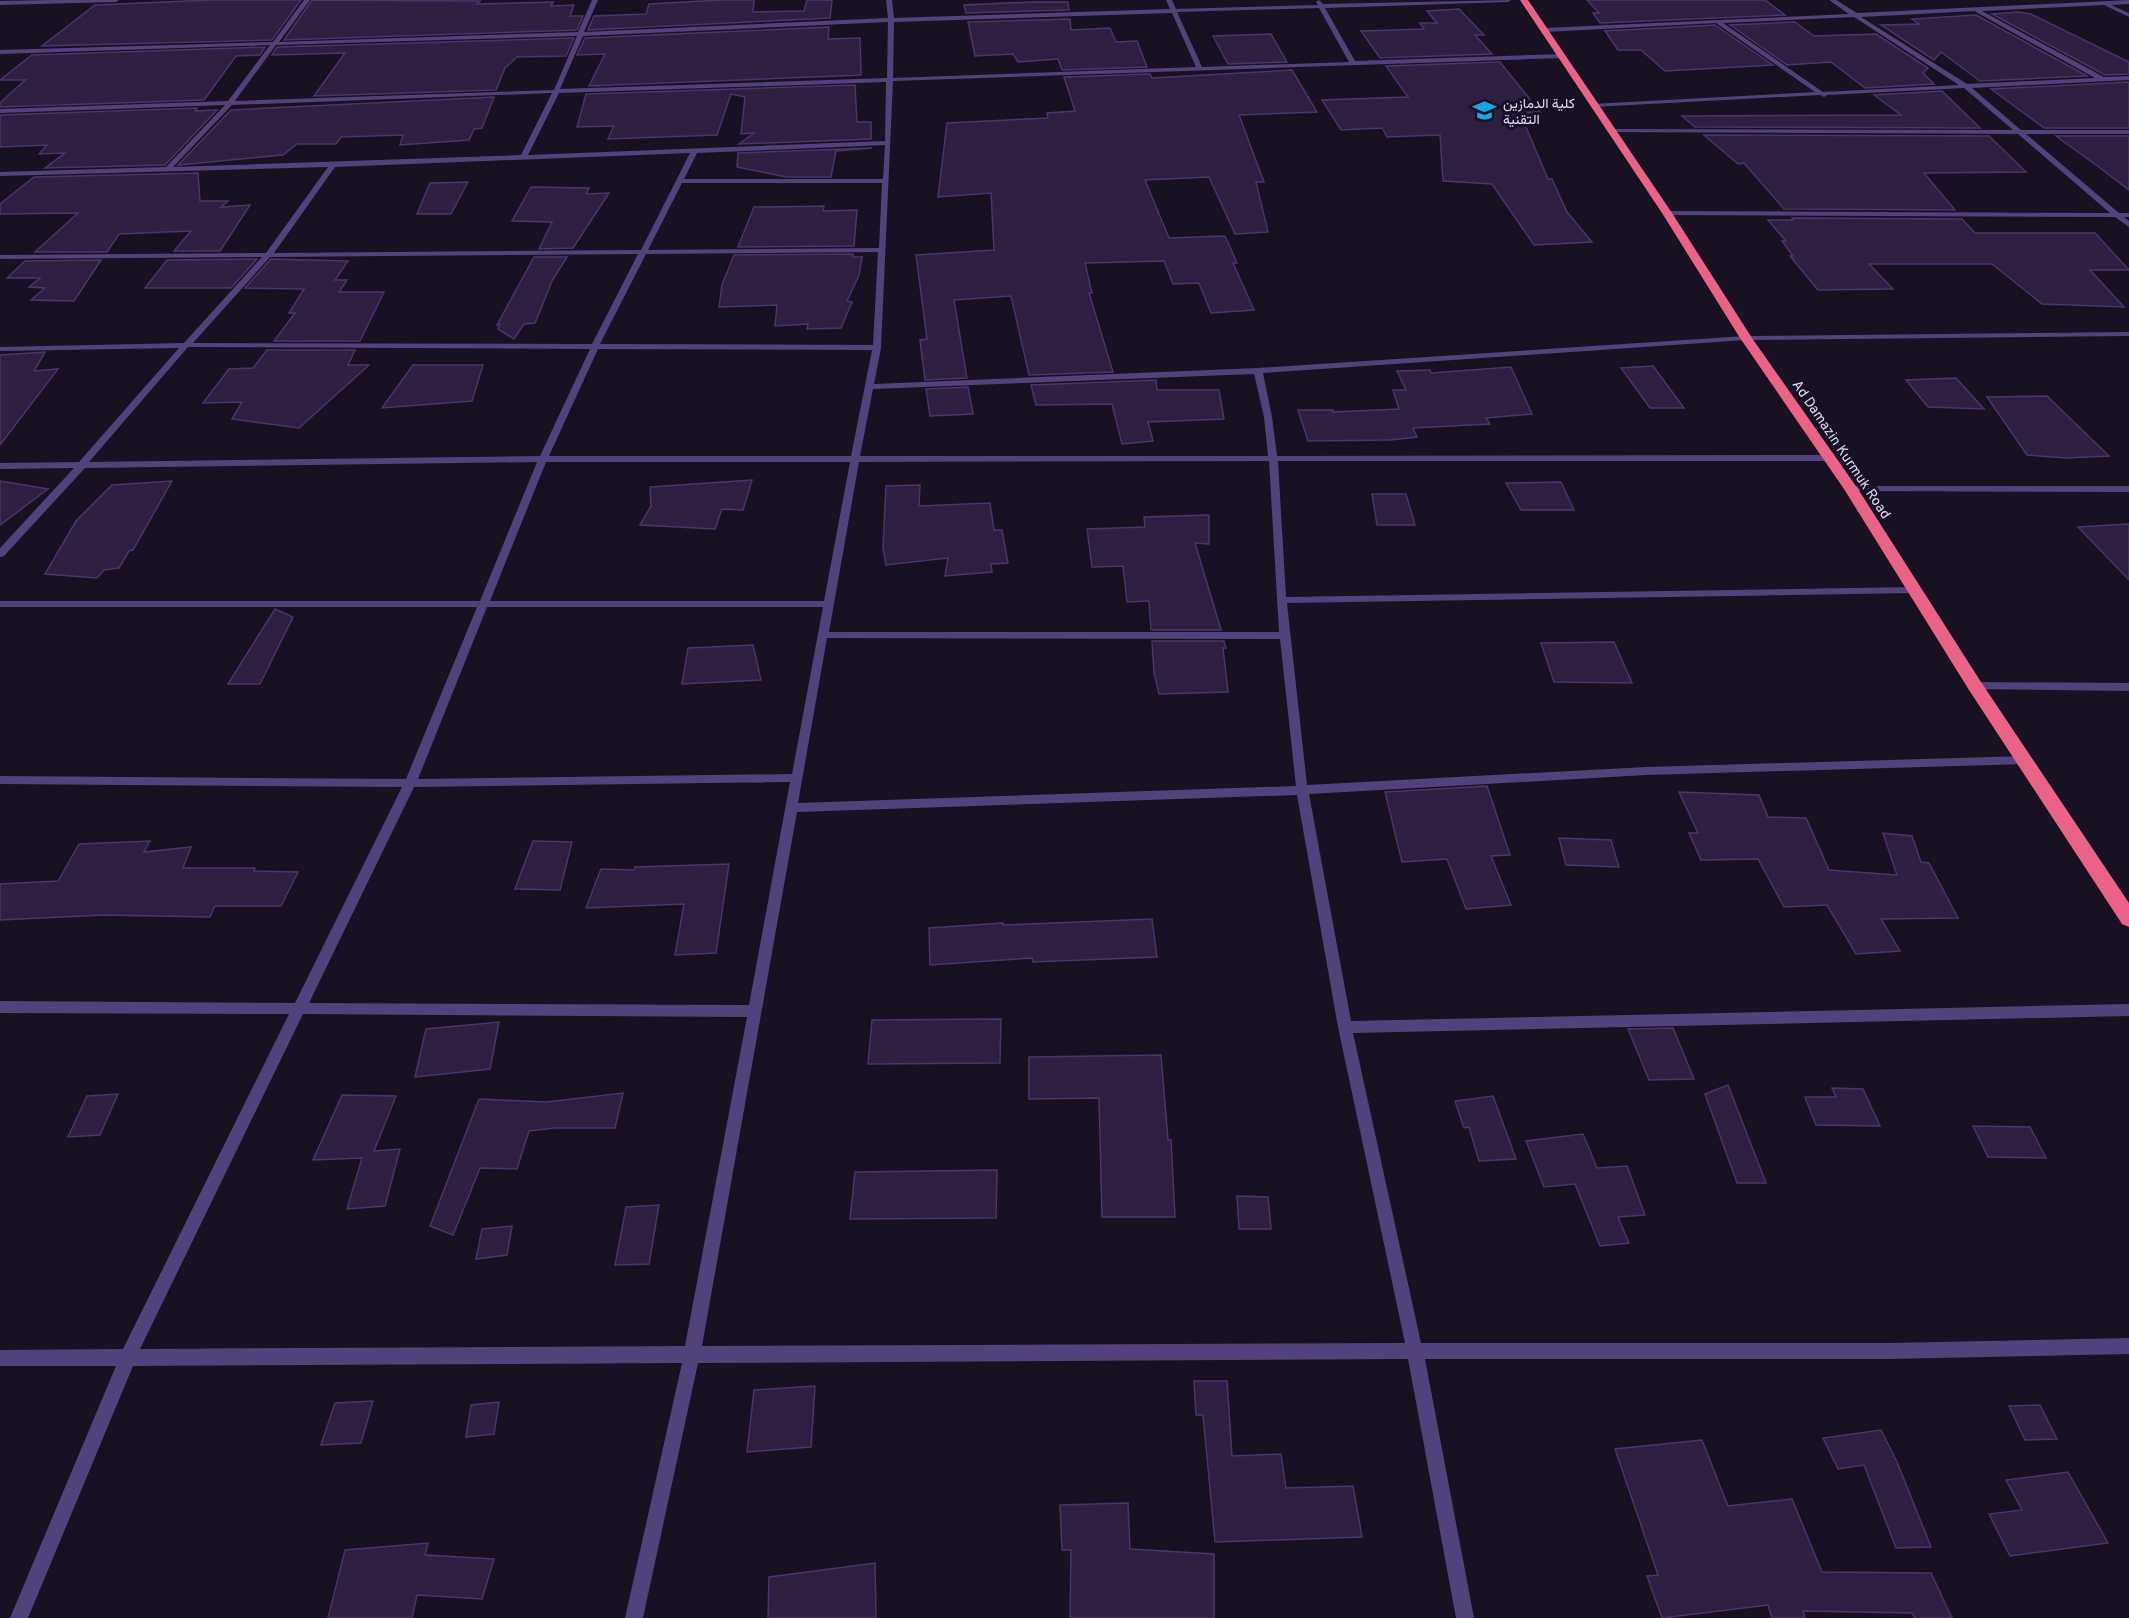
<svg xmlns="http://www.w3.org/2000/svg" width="2129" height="1618" viewBox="0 0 2129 1618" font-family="Overpass,Vazirmatn,sans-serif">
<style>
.building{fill:#2e1f41;stroke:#4b346a;stroke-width:1.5}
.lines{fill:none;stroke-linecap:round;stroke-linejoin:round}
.street{fill:#51427b;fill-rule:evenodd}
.highway{fill:#ea6285;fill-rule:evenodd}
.labels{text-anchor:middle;stroke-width:6;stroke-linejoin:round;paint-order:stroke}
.far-poi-label{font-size:14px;fill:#e3d7fa;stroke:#181122;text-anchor:start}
.far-street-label{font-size:14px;fill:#e3d7fa;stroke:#181122}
</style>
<rect width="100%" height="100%" fill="#181122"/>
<g class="building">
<polygon points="210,0 301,0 272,40 42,46 95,5"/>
<polygon points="312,0 480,1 477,4 553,2 551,6 574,5 570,16 583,16 577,30 284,40"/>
<polygon points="720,0 754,0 753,12 804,11 807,0 832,0 830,18 588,30 594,16 646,14 649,4"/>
<polygon points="1587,0 1765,0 1785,15 1600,23 1593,13 1599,13"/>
<polygon points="1032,2 1068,2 1069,10 966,13 964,5"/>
<polygon points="1459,9 1484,35 1475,35 1492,54 1380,58 1361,31 1424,29 1420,23 1437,23 1427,11"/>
<polygon points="2018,12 2031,14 2129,62 2129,74 2105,75 1992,14"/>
<polygon points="1976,15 2087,76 1980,81 1941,52 1934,60 1881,25 1919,24 1912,19"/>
<polygon points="1070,19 1071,30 1110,28 1116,42 1137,41 1147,67 1062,70 1058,59 1018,62 1013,54 975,56 968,22"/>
<polygon points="1795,22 1814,36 1876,34 1928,68 1923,73 1934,84 1865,88 1831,62 1787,65 1730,25"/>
<polygon points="1715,25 1773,65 1665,71 1641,50 1618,50 1605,31"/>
<polygon points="829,27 828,39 860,38 861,75 589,86 605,54 577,55 585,38"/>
<polygon points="1271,34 1287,62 1228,64 1213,36"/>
<polygon points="574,38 566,56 517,57 505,68 496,90 314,96 345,53 272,55 277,47"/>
<polygon points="265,47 260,55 236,56 204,100 0,107 0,103 25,80 0,80 32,55"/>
<polygon points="1500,62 1540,112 1520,113 1548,179 1552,179 1567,212 1592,242 1534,245 1492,184 1443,181 1440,135 1387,137 1382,128 1341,130 1322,100 1408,97 1386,66"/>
<polygon points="1292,70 1317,112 1239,115 1264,182 1256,182 1268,232 1235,234 1209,177 1145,180 1169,238 1225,236 1237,263 1233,263 1254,310 1211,313 1199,283 1173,284 1164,261 1085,263 1092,293 1089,293 1113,372 1029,375 1011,296 954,300 967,378 925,380 920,340 927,339 916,255 994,250 991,193 938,197 947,123 1048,118 1047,113 1075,111 1064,77 1150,74 1152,78"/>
<polygon points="2129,82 2129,128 2044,128 1991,89"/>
<polygon points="855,85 857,122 871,122 871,139 739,144 754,133 741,134 745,97 731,94 717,135 608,139 614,126 577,127 586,94"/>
<polygon points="1942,91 1980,128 1695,127 1682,116 1901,115 1874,95"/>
<polygon points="494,97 482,128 474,129 469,140 400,145 403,135 341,137 336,144 297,144 283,155 178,165 231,110"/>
<polygon points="197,108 195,111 217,110 165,165 45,168 65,153 39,154 47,145 0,147 0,115"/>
<polygon points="1704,135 1989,136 2026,172 1924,173 1955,210 1784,209 1744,163 1738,164"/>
<polygon points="2056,136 2129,136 2129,190 2096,165"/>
<polygon points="872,148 836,151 831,177 787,177 737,167 738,153"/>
<polygon points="198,173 200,201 228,201 221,207 250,205 220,251 174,251 191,231 119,234 107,252 35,252 78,213 0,214 0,204 34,177"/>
<polygon points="468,182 451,214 417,214 430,183"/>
<polygon points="531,187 589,188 586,194 609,193 573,248 539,249 552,222 512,221"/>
<polygon points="824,206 823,211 857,210 854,246 738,247 754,207"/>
<polygon points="1792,218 1962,219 1975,233 2095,233 2129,270 2090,270 2124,307 2042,304 1992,264 1869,264 1893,289 1818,290 1790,256 1793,256 1782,241 1786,241 1768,220 1793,220"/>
<polygon points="853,254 853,257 862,257 859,275 847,301 852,302 841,328 807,329 808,324 775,326 777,305 719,307 722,285 734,255"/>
<polygon points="534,257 567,257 552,281 535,323 524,324 514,339 498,329 500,324 497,325"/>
<polygon points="257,259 231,288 145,288 167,260"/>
<polygon points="271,259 348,261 335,280 347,280 339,292 384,292 360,341 274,341 295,313 289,313 304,289 245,288"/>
<polygon points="101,260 74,301 31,300 45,288 29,287 40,278 7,278 25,261"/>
<polygon points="267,350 355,350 348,365 369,365 299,428 232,419 242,402 203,403 229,369 253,368"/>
<polygon points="45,352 34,371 58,369 0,445 0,355"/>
<polygon points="413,365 483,365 472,401 382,408"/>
<polygon points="1653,366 1684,408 1650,408 1621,368"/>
<polygon points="1511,367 1532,414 1486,418 1490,424 1413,428 1417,437 1390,440 1308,441 1298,410 1333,410 1333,412 1399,409 1393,390 1406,390 1397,371 1430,370 1431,373"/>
<polygon points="1956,378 1984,409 1928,407 1906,380"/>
<polygon points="1156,380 1157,390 1219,390 1224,419 1148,422 1153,441 1122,444 1112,404 1036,405 1031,385"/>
<polygon points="968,387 973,414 930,416 926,389"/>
<polygon points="2047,396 2109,456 2066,458 2027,455 1987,397"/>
<polygon points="752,480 743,510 722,509 715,529 640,525 651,506 650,487"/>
<polygon points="0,481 48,489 0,525"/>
<polygon points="172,481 133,550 129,551 119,568 104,570 97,578 45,574 76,521 112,485"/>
<polygon points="1561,482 1574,510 1521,510 1506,483"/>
<polygon points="920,485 919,506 990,503 994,530 1002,530 1008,563 991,564 992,572 945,576 948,558 886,565 883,548 886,486"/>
<polygon points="1372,494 1406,494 1415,525 1377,525"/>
<polygon points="1209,515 1209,544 1195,543 1221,630 1151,630 1149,601 1127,602 1123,566 1092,567 1087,529 1145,527 1144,517"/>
<polygon points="2129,524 2129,580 2078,527"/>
<polygon points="275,609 293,617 260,684 228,684"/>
<polygon points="1152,641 1224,641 1226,648 1223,648 1228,692 1159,694 1154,673"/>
<polygon points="1614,642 1632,683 1554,682 1541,643"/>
<polygon points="753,645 761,680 682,684 688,648"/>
<polygon points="1487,786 1510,855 1491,856 1511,905 1466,909 1447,859 1402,862 1385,792"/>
<polygon points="1679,792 1759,795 1768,817 1806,818 1829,870 1897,875 1883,833 1912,836 1921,862 1929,863 1958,918 1881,919 1900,951 1856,954 1827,905 1784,907 1758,859 1701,860 1689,833 1698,833"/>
<polygon points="1559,838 1611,840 1619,867 1566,865"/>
<polygon points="150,841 144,852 191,847 183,868 255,868 254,871 298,872 281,906 215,906 210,917 103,915 0,920 0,884 58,881 79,844"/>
<polygon points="533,841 572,842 560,890 515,889"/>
<polygon points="729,864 716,953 675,955 684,904 586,908 601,869 634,870 635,867"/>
<polygon points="1152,919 1157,957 1033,962 1032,958 930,965 929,928 1003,923 1003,925"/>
<polygon points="1001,1019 1000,1063 868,1064 872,1020"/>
<polygon points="499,1022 490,1069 415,1077 426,1029"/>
<polygon points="1673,1028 1694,1079 1649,1080 1628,1029"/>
<polygon points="1161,1055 1168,1140 1171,1140 1175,1217 1102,1217 1099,1098 1029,1099 1029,1057"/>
<polygon points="1728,1085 1766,1183 1737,1183 1705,1094"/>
<polygon points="1832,1088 1863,1089 1880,1126 1816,1125 1805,1097 1836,1097"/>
<polygon points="623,1093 615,1128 555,1128 529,1131 517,1169 480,1168 453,1235 430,1226 479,1099 546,1102"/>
<polygon points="118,1094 100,1135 68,1137 87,1096"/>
<polygon points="342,1095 396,1096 374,1151 400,1149 385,1206 347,1209 362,1158 313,1160"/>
<polygon points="1493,1096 1516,1159 1479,1161 1469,1127 1464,1128 1455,1101"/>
<polygon points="1973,1126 2030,1127 2046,1158 1988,1157"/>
<polygon points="1583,1134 1597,1168 1627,1166 1645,1215 1618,1217 1629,1243 1600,1246 1575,1184 1544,1187 1526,1141"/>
<polygon points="997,1170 996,1218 850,1219 855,1172"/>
<polygon points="1237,1196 1268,1197 1271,1229 1239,1229"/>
<polygon points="659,1205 649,1264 615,1265 626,1207"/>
<polygon points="512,1226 507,1255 476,1259 482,1229"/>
<polygon points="1194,1381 1227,1381 1232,1456 1281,1454 1286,1488 1353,1486 1362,1537 1215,1542 1203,1415 1196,1415"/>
<polygon points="815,1386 811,1447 747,1452 754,1390"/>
<polygon points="373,1401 361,1443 321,1445 335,1403"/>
<polygon points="499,1402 494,1434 466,1437 471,1405"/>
<polygon points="2040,1405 2057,1439 2025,1440 2009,1406"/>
<polygon points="1881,1430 1897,1462 1931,1547 1896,1548 1864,1465 1838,1469 1823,1438"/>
<polygon points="1702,1440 1728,1506 1792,1499 1822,1572 1931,1573 1952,1618 1915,1618 1912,1613 1803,1611 1805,1618 1772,1618 1768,1605 1662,1618 1647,1576 1658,1575 1615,1449"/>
<polygon points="2068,1472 2108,1543 2010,1556 1989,1514 2022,1510 2006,1480"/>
<polygon points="1128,1503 1130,1549 1214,1554 1214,1618 1070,1618 1071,1550 1062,1550 1060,1505"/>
<polygon points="428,1543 425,1555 494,1559 482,1599 417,1595 412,1618 328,1618 345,1550"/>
<polygon points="875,1563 876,1618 768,1618 769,1577"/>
</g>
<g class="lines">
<g class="street">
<polygon points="52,0 119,0 116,2 0,5 0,1"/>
<path d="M304 0H310L279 42 578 32 592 0H598L584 32 888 18 886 0H892L894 18 1170 9 1166 0H1172L1176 9 1318 5 1316 2 1319 0 1323 4 1511 0 1508 2 1325 8 1355 61 1562 54 1565 56 1562 58 893 81 881 348 874 384 1258 368 1746 336 2129 332V336L1746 340 1263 373 1272 417 1277 456 1830 455 1835 458 1830 461H1278L1286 597 1915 587 1920 590 1915 593 1287 603 1307 785 1646 767 2025 756 2031 760 2025 764 1646 775 1309 794 1351 1021 2129 1004V1016L1353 1033 1421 1343H1889L2129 1338V1354L1889 1359H1425L1474 1618H1456L1408 1359 698 1363 643 1618H625L682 1363 133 1366 28 1618H10L116 1366H0V1350L123 1349 289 1014 0 1013V1001L295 1003 402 787 0 784V776L406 779 477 607H0V601H480L537 462 85 468 4 556 0 557V548L74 468 0 469V463L79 462 179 348 0 351V347L184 343 262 257 0 259V255L266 253 328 167 0 176V172L166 167 225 105 0 113V109L228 101 270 45 0 54V50L273 42ZM1319 8 1349 62 1202 67 1177 12ZM1172 13 1196 67 893 78 894 22ZM888 22 887 78 560 89 583 36ZM577 36 554 90 235 101 276 45ZM886 82 885 141 528 155 559 93ZM552 93 521 155 173 167 232 105ZM885 145 883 179H684L697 153ZM690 153 641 250 274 253 335 167ZM682 183H882L879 248 648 250ZM878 252 873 345 600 344 646 254ZM638 254 592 344 193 343 270 257ZM188 347 590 349 540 456 89 462ZM598 349 872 350 851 456H549ZM1254 374 1264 417 1268 456H860L873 389ZM1269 461 1279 632H829L859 462ZM546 462H850L824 601H490ZM487 607H823L792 774 418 779ZM827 638 1280 639 1296 786 798 803ZM790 782 749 1005 309 1003 414 787ZM1297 795 1338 1027 1405 1343 702 1346 797 812ZM303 1014 747 1017 685 1346 140 1349Z"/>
<path d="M1829 0H1836L1857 13 2129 0V4L2111 5 2129 13V17L2104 5 1982 11 2104 77 2129 76V80L1972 88 2021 130H2129V134H2026L2119 213H2129V217H2124L2129 221V227L2115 217 1664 215V211H1667L2110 213 2018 134 1608 132 1607 131 1610 129 2013 130 1964 88 1827 95 1824 97 1820 95 1593 107 1591 106V104L1815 92 1716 23 1545 32 1542 30 1545 28 1849 14ZM1975 11 1976 12 2095 78 1967 84 1861 17ZM1854 17 1959 85 1823 92 1723 23Z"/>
<polygon points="1851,486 2129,486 2129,492 1848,491 1846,489"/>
<polygon points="1975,682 2129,683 2129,691 1971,689 1969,686"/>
</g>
<polygon class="highway" points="1520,0 1528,0 1672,213 1752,338 1858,489 1981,682 2129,903 2129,927 2122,924 1969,690 1844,489 1740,338 1662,213"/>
</g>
<defs>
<symbol id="university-bare" viewBox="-9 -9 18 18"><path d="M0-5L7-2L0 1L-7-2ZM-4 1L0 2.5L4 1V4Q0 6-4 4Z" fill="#1da2e0" stroke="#181122" stroke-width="2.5" paint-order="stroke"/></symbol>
</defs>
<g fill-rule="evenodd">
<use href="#university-bare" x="1468" y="94" width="33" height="33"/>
</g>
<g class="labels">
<g class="far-poi-label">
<text x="1503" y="108">كلية الدمازين<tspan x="1503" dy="16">التقنية</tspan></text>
</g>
<g class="far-street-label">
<text transform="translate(1842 449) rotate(56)" y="5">Ad Damazin Kurmuk Road</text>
</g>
</g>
</svg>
